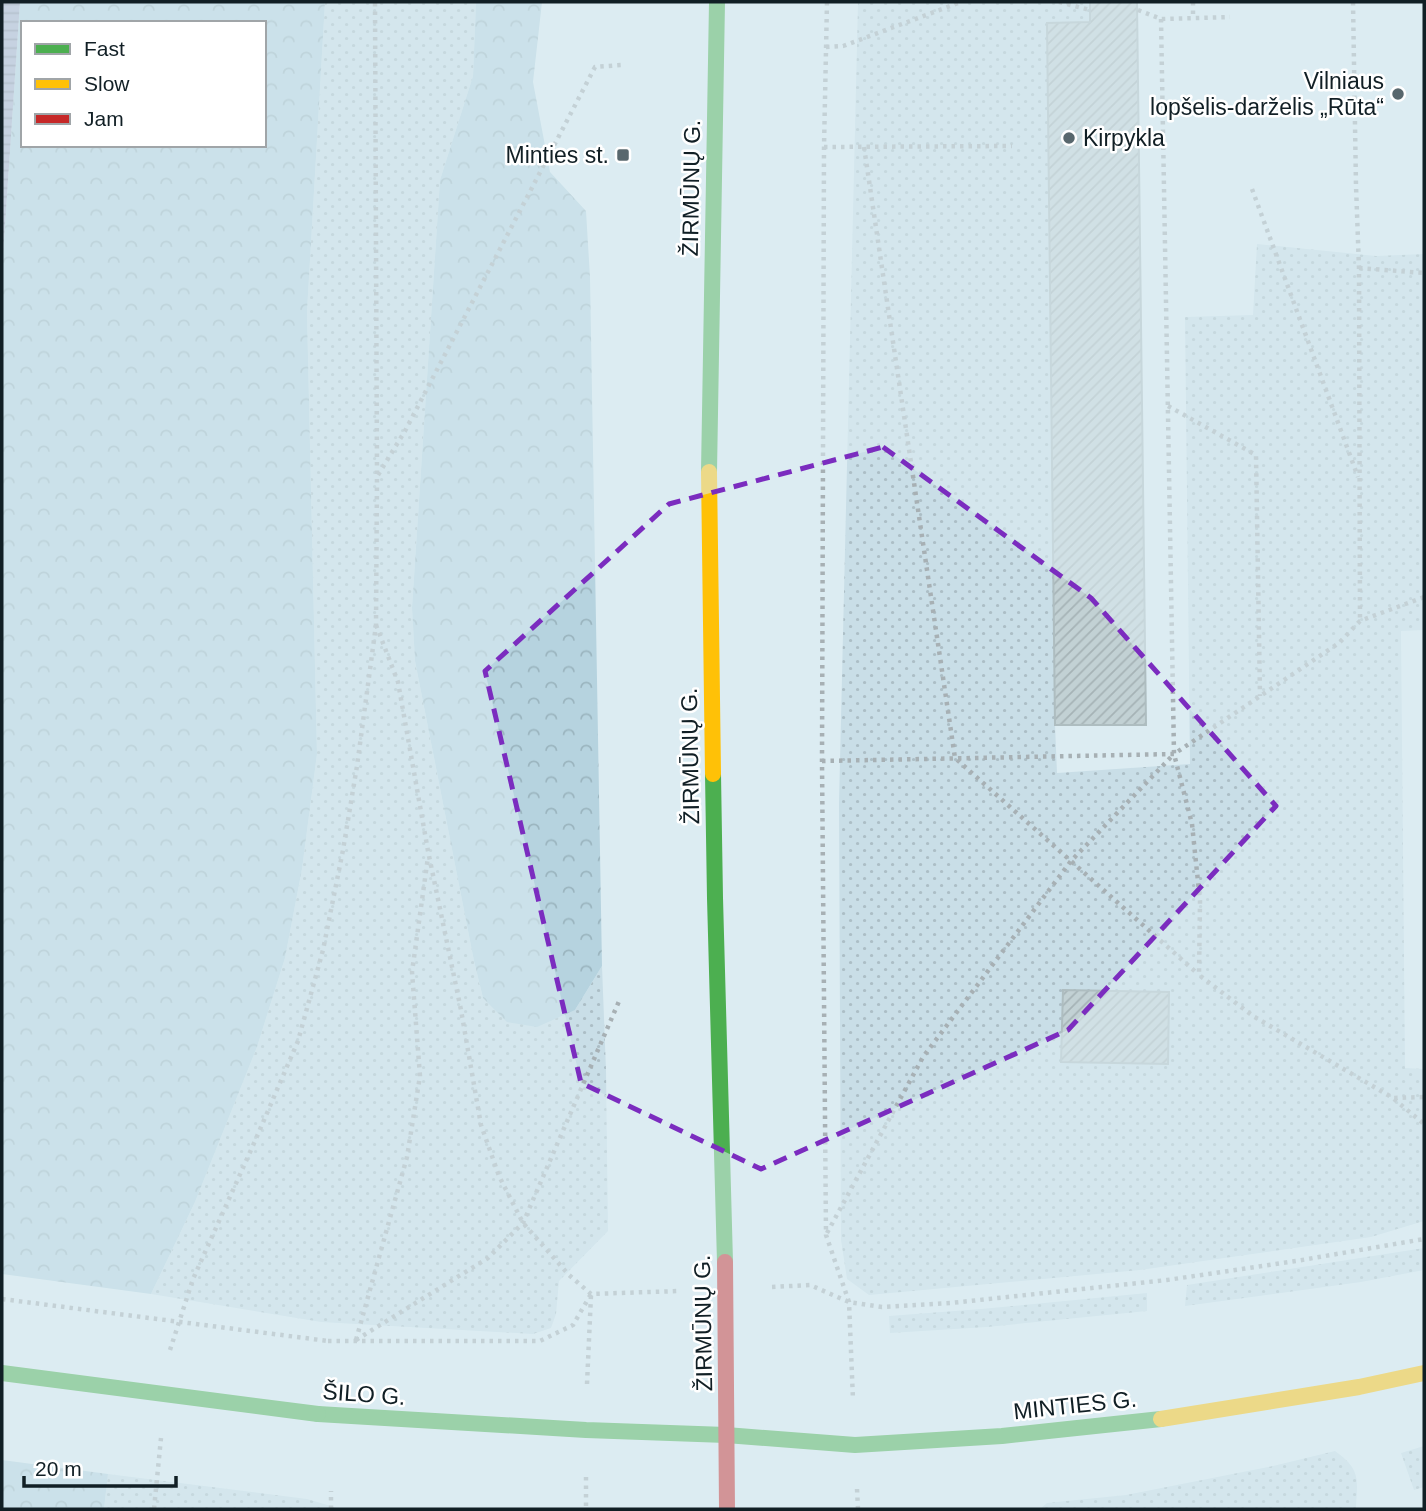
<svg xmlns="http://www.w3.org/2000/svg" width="1426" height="1511" viewBox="0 0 1426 1511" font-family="Arial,sans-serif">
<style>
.grass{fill:url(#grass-dots);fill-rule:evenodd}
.forest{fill:url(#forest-crowns);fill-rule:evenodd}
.water{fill:url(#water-rules)}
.building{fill:url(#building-hatch);stroke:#aebdc0;stroke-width:2}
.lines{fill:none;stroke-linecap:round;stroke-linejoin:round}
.path{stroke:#a7b0b4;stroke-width:4.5;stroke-dasharray:3.5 5;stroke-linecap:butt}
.fast{stroke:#4caf50;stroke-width:16}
.slow{stroke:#ffc107;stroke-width:16}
.jam{stroke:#c62828;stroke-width:16}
.path-bridge{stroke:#a7b0b4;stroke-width:4.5;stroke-dasharray:3.5 5;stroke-linecap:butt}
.fast-bridge{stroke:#4caf50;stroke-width:16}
.marked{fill:none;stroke:#7b2cbf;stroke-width:5;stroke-dasharray:14 9;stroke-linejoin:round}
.poi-dot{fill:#58676d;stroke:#fff;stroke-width:2.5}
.labels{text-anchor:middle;stroke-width:5;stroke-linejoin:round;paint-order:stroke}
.poi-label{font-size:23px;fill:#111f25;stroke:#fff;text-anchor:end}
.street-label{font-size:23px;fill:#111f25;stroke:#fff}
</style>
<defs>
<pattern id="grass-dots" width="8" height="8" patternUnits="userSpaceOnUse" patternTransform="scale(1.75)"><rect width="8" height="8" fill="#c9dee7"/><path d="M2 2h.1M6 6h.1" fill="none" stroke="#acbec6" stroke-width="1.8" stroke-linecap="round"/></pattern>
<pattern id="forest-crowns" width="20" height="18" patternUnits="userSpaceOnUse" patternTransform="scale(1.75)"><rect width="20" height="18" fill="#b6d3df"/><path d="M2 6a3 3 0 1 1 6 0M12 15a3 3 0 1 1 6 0" fill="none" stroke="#9bb5bf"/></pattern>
<pattern id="water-rules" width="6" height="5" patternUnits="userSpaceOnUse" patternTransform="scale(1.75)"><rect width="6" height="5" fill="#aab2cc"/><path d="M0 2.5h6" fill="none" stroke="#8990a5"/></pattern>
<pattern id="building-hatch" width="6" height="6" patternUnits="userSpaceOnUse" patternTransform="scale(1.75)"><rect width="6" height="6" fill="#c2d1d4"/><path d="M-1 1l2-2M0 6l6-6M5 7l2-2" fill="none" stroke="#a6b3b6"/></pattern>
</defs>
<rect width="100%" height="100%" fill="#dcecf2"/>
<g class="grass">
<polygon points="325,2 476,2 473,76 440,180 412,608 415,661 474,961 483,998 575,1010 602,966 606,1070 608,1231 559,1281 556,1314 551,1328 533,1334 321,1322 151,1294 195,1202 257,1047 285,958 302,869 317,754 307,312"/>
<path d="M858 2H1090V22L1047 23 1055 725 1057 773 1190 764 1185 317 1253 315 1257 244 1376 256 1424 254V630L1401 631 1405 1068 1424 1069V1221L1371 1237 1140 1270 869 1295 847 1279 841 1240 839 803ZM1063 991 1169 992 1168 1064 1061 1062Z"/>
<polygon points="1424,1248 1424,1270 1361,1282 1185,1306 1187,1285"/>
<polygon points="1147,1293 1147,1311 987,1327 890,1333 889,1316 981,1309"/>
<polygon points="1424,1446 1424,1487 1414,1490 1401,1453"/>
<path d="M1335 1451C1362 1470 1357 1480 1356 1509H1040L1047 1503 1126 1495 1273 1466Z"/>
<polygon points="108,1474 307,1499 341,1509 104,1509"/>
</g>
<g class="forest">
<path d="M20 2H325L307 312 317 754 302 869 285 958 257 1047 195 1202 151 1294 2 1274V270ZM23 23H264V145H23Z"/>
<polygon points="476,2 542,2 533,82 550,172 586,211 590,277 602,966 575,1010 537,1027 507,1022 483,998 474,961 415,661 412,608 440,180 473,76"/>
<polygon points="2,1460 108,1474 104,1509 2,1509"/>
</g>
<polygon class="water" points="2,2 20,2 2,270"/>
<g class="building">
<polygon points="1090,2 1137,2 1146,725 1055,725 1047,23 1090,22"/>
<polygon points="1063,990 1169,992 1168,1064 1061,1062"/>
</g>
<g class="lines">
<g class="path">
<polyline points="827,2 824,147 822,761 826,1235 849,1302 853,1400"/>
<polyline points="1059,2 1090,10"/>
<polyline points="1193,2 1193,18"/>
<polyline points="1353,2 1356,186 1359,268 1360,621"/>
<polyline points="1138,10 1161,19 1230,17"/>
<polyline points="1161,19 1174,754 1192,824 1200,901 1199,975 1253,1016 1393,1098 1424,1097"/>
<polyline points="826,47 843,46 961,2"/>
<polyline points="824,147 1012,146"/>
<polyline points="864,147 955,758 1198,974"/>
<polyline points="1252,189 1358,477"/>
<polyline points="1359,268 1424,273"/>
<polyline points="1168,406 1256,455 1260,696"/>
<polyline points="378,475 405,431 595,67 622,65"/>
<polyline points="376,625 398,682 428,851 461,1010 481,1125 499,1176 523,1223 569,1275 591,1294 679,1291"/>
<polyline points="822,761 1174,754 1339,643 1360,621 1424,597"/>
<polyline points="1394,1099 1424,1124"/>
<polyline points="827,1233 923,1057 1071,861 1173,755"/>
<polyline points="772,1287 810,1285 849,1302 882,1307 951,1303 1167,1280 1296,1261 1424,1239"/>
<polyline points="356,1340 407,1157 420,1076 412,972 428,857"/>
<polyline points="356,1340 488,1258 523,1223 620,999"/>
<polyline points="328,1341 540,1341 573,1325 591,1294"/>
<polyline points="170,1350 193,1279 255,1141 298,1041 323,950 343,850 357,766 376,625 377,476 375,2"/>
<polyline points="587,1384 591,1295"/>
<polyline points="586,1477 586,1509"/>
<polyline points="857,1489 858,1509"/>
<polyline points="154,1509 161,1438"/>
<polyline points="331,1509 331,1491"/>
</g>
<g class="fast">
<polyline points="709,472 717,2"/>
<polyline points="713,774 715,898 725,1262"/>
<polyline points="318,1414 586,1430 726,1435 855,1445 1002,1436 1161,1419"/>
</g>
<g class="slow">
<polyline points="709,472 713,774"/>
<polyline points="1161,1419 1359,1387 1424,1373"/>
</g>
<polyline class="jam" points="725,1262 727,1509"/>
<polyline class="path-bridge" points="2,1299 328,1341"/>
<polyline class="fast-bridge" points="2,1373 318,1414"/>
</g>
<path d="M0 0H1426V1511H0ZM883 447 1091 598 1276 806 1068 1030 761 1169 581 1083 485 671 669 504Z" fill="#dcecf2" fill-opacity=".55" fill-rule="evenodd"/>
<path class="marked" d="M883 447 1091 598 1276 806 1068 1030 761 1169 581 1083 485 671 669 504Z"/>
<g class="poi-dot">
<circle cx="1398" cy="94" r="7"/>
<circle cx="1069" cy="138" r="7"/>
<rect x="616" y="148" width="14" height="14" rx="3.5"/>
</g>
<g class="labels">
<g class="poi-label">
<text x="1384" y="89">Vilniaus<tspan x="1384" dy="26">lopšelis-darželis „Rūta“</tspan></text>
<text x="1083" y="146" text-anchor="start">Kirpykla</text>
<text x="609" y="163">Minties st.</text>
</g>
<g class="street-label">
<text transform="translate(691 188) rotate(-89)" y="8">ŽIRMŪNŲ G.</text>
<text transform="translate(690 756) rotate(-91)" y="8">ŽIRMŪNŲ G.</text>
<text transform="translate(703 1323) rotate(-91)" y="8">ŽIRMŪNŲ G.</text>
<text transform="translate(364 1394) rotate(4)" y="8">ŠILO G.</text>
<text transform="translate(1075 1405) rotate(-6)" y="8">MINTIES G.</text>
</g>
</g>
<rect width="1426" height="1511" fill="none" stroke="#111f25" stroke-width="7"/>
<rect x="21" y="21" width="245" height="126" fill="#ffffff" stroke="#a0a5a8" stroke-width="2"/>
<rect x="35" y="44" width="35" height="10" fill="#4caf50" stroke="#a0a5a8" stroke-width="2"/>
<text x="84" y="56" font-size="21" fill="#111f25">Fast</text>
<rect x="35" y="79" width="35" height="10" fill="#ffc107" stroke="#a0a5a8" stroke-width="2"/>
<text x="84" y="91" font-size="21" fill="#111f25">Slow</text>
<rect x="35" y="114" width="35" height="10" fill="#c62828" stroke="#a0a5a8" stroke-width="2"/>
<text x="84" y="126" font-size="21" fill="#111f25">Jam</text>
<path d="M24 1476v10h152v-10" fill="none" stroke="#111f25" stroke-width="3.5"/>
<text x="35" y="1476" font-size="21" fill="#111f25" stroke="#ffffff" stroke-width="5" paint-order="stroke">20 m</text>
</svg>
